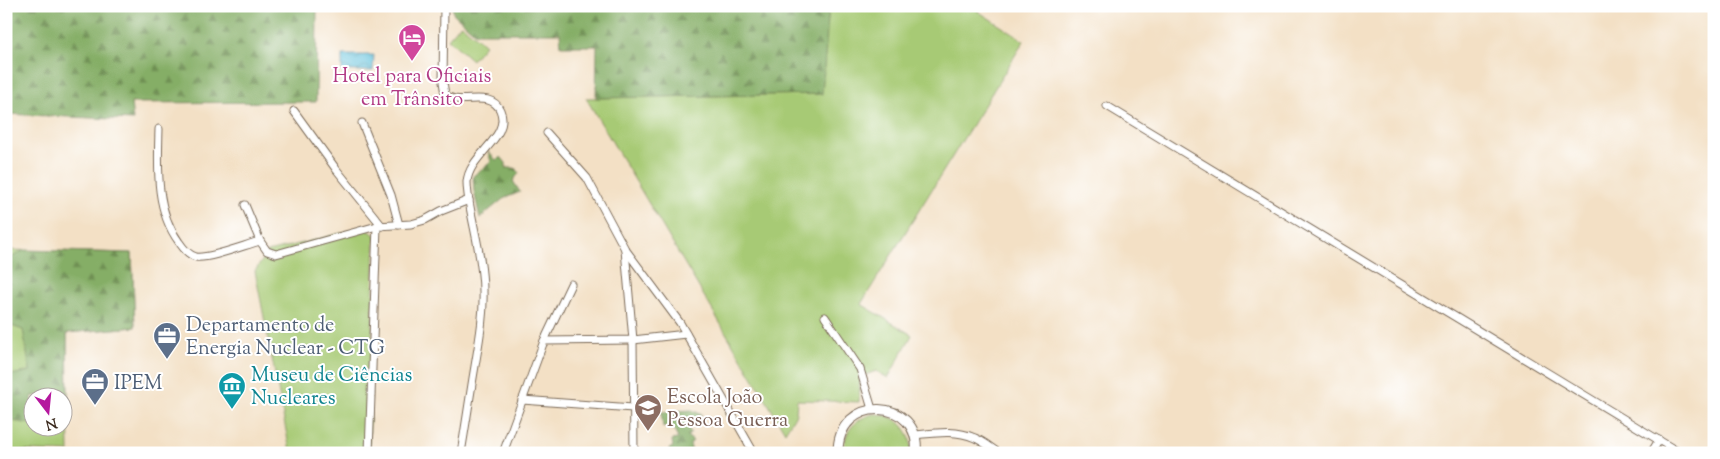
<svg xmlns="http://www.w3.org/2000/svg" width="1720" height="459" viewBox="0 0 1720 459" font-family="'Sorts Mill Goudy',serif">
<style>
.green{fill:#a7ca74;stroke:#717a49;fill-rule:evenodd}
.forest{fill:url(#forest-firs);stroke:#606c42}
.water{fill:url(#water-waves);stroke:#4a747c}
.lines{fill:none;stroke-linecap:round;stroke-linejoin:round}
.street-casing{stroke:#7b6a58;stroke-width:9}
.secondary-casing{stroke:#7b6a58;stroke-width:11}
.street{stroke:#fff;stroke-width:7}
.secondary{stroke:#fff;stroke-width:9}
.labels{text-anchor:middle;stroke-width:4;stroke-linejoin:round;paint-order:stroke}
.hotel-label{font-size:20px;fill:#b23c85;stroke:#fff}
.service-label{font-size:20px;fill:#4e5e75;stroke:#fff;text-anchor:start}
.culture-label{font-size:20px;fill:#0d838f;stroke:#fff;text-anchor:start}
.education-label{font-size:20px;fill:#785e54;stroke:#fff;text-anchor:start}
</style>
<defs>
<pattern id="forest-firs" width="22" height="20" patternUnits="userSpaceOnUse" patternTransform="scale(1.25)"><rect width="22" height="20" fill="#85ae66"/><path d="M5 1l3.5 6h-7zM16 11l3.5 6h-7z" fill="#6e8e53"/></pattern>
<pattern id="water-waves" width="16" height="10" patternUnits="userSpaceOnUse" patternTransform="scale(1.25)"><rect width="16" height="10" fill="#5abed9"/><path d="M0 5q4-4 8 0t8 0" fill="none" stroke="#4c9baf"/></pattern>
</defs>
<rect width="100%" height="100%" fill="#fff"/>
<filter id="ink" filterUnits="userSpaceOnUse"><feTurbulence type="fractalNoise" baseFrequency=".02" numOctaves="2"/><feDisplacementMap in="SourceGraphic" scale="10" xChannelSelector="R" yChannelSelector="G"/><feConvolveMatrix kernelMatrix="1 2 1 2 8 2 1 2 1" color-interpolation-filters="sRGB"/></filter>
<filter id="wash" filterUnits="userSpaceOnUse"><feTurbulence type="fractalNoise" baseFrequency=".0096" numOctaves="4" result="noise"/><feDisplacementMap in="SourceGraphic" scale="20" xChannelSelector="R" yChannelSelector="G"/><feGaussianBlur stdDeviation="1.12" result="paint"/><feColorMatrix in="noise" values="0 0 0 0 0 0 0 0 0 0 0 0 0 0 0 0 0 1.4 0 .05"/><feComposite in="paint" operator="in"/></filter>
<g filter="url(#wash)">
<rect width="100%" height="100%" fill="#f3e0c5"/>
<g class="green">
<polygon points="827,6 970,6 1024,41 861,304 912,335 888,378 876,371 860,377 859,402 797,400 796,414 785,432 586,98 820,94"/>
<polygon points="461,24 485,45 472,60 448,39"/>
<polygon points="364,227 375,235 369,453 293,453 290,451 255,271 268,252"/>
<path d="M6 250 132 253 135 327 67 333 69 452 6 450ZM32 396H62V426H32Z"/>
<path d="M873 414C896 414 913 429 911 453H844C843 433 854 419 873 414Z"/>
</g>
<g class="forest">
<polygon points="6,6 317,6 316,102 131,103 133,120 6,114"/>
<polygon points="452,6 829,6 822,94 596,98 597,46 561,46 560,33 475,33 453,13"/>
<polygon points="488,151 496,160 501,157 506,163 506,168 515,168 519,173 513,181 520,192 503,199 480,218 474,191 473,176 491,162"/>
<polygon points="24,250 132,253 135,327 67,333 68,429 49,427 62,426 62,396 32,396 32,424 6,420 6,376 30,371 23,330 6,324 6,261"/>
<polygon points="692,410 702,415 691,421 688,428 691,433 687,436 693,441 690,444 692,453 669,453 669,449 673,447 672,440 678,439 672,425 663,427 661,412"/>
</g>
<polygon class="water" points="342,55 374,55 373,71 342,71"/>
</g>
<g filter="url(#ink)">
<g class="lines">
<defs>
<g id="street">
<path d="M444 6 443 82 445 94C457 108 490 88 500 110 512 137 469 154 467 182 467 192 469 202 471 212 476 238 483 265 483 291 484 316 479 342 475 366 470 395 466 424 461 453"/>
<polyline points="1107,106 1680,453"/>
<polyline points="294,111 336,169 382,226"/>
<polyline points="362,123 391,195 399,225"/>
<path d="M159 129C158 167 155 210 179 242 183 248 188 255 196 257 209 259 245 245 260 241L267 251 276 254 377 226 411 224 425 220 441 211 469 200"/>
<polyline points="547,133 587,178 625,249 680,323 754,453"/>
<polyline points="245,205 260,241"/>
<polyline points="625,250 633,340 634,453"/>
<polyline points="825,317 860,369 872,409"/>
<polyline points="544,341 633,340 686,334"/>
<polyline points="522,400 633,408"/>
<path d="M915 435C935 433 955 429 975 438 983 441 991 448 999 453"/>
<polyline points="369,453 377,226"/>
<polyline points="503,453 544,341 571,284"/>
<polyline points="1651,453 1659,440"/>
</g>
<path id="secondary" d="M838 453C837 393 922 397 916 453"/>
</defs>
<use href="#street" class="street-casing"/>
<use href="#secondary" class="secondary-casing"/>
<use href="#street" class="street"/>
<use href="#secondary" class="secondary"/>
</g>
</g>
<defs>
<symbol id="hotel-pin" viewBox="-11 -11 22 30"><path d="M0 17L-7.5 6A9.5 9.5 0 1 1 7.5 6Z" fill="#d1479c" stroke="#fff"/><path d="M-6-4.5h1.5V1H6V5H4.5V3h-9V5H-6ZM-4 0a1.8 1.8 0 1 1 3.6 0ZM.5 0V-2.5h3Q6-2.5 6 0Z" fill="#fff"/></symbol>
<symbol id="office-pin" viewBox="-11 -11 22 30"><path d="M0 17L-7.5 6A9.5 9.5 0 1 1 7.5 6Z" fill="#5c6f8a" stroke="#fff"/><path d="M-6-3h4V-5.5h4V-3h4V5H-6ZM-1-4.5V-3h2v-1.5ZM-6 0V1H6V0Z" fill="#fff"/></symbol>
<symbol id="museum-pin" viewBox="-11 -11 22 30"><path d="M0 17L-7.5 6A9.5 9.5 0 1 1 7.5 6Z" fill="#0f9aa8" stroke="#fff"/><path d="M0-6L6-3V-2H-6V-3ZM-5-1h2V3h-2ZM-1-1h2V3h-2ZM3-1h2V3H3ZM-6 4H6V6H-6Z" fill="#fff"/></symbol>
<symbol id="school-pin" viewBox="-11 -11 22 30"><path d="M0 17L-7.5 6A9.5 9.5 0 1 1 7.5 6Z" fill="#8d6e63" stroke="#fff"/><path d="M0-5L7-2L0 1L-7-2ZM-4 1L0 2.5L4 1V4Q0 6-4 4Z" fill="#fff"/></symbol>
</defs>
<g fill-rule="evenodd">
<use href="#hotel-pin" x="396" y="22" width="32" height="43"/>
<use href="#office-pin" x="151" y="320" width="32" height="43"/>
<use href="#office-pin" x="79" y="366" width="32" height="43"/>
<use href="#museum-pin" x="216" y="370" width="32" height="43"/>
<use href="#school-pin" x="632" y="392" width="32" height="43"/>
</g>
<g class="labels">
<g class="hotel-label">
<text x="412" y="82">Hotel para Oficiais<tspan x="412" dy="23">em Trânsito</tspan></text>
</g>
<g class="service-label">
<text x="186" y="331">Departamento de<tspan x="186" dy="23">Energia Nuclear - CTG</tspan></text>
<text x="114" y="389">IPEM</text>
</g>
<g class="culture-label">
<text x="251" y="381">Museu de Ciências<tspan x="251" dy="23">Nucleares</tspan></text>
</g>
<g class="education-label">
<text x="667" y="403">Escola João<tspan x="667" dy="23">Pessoa Guerra</tspan></text>
</g>
</g>
<rect width="1720" height="459" fill="none" stroke="#fff" stroke-width="25"/>
<g transform="translate(48 412) rotate(164)"><circle r="24" fill="#ffffff" stroke="#b1aaa5"/>
<path d="M0-4L9 19L0 12L-9 19Z" fill="#b5179e"/>
<text y="-8" font-size="14" font-weight="bold" text-anchor="middle" fill="#3b2a1e">N</text>
</g>
</svg>
